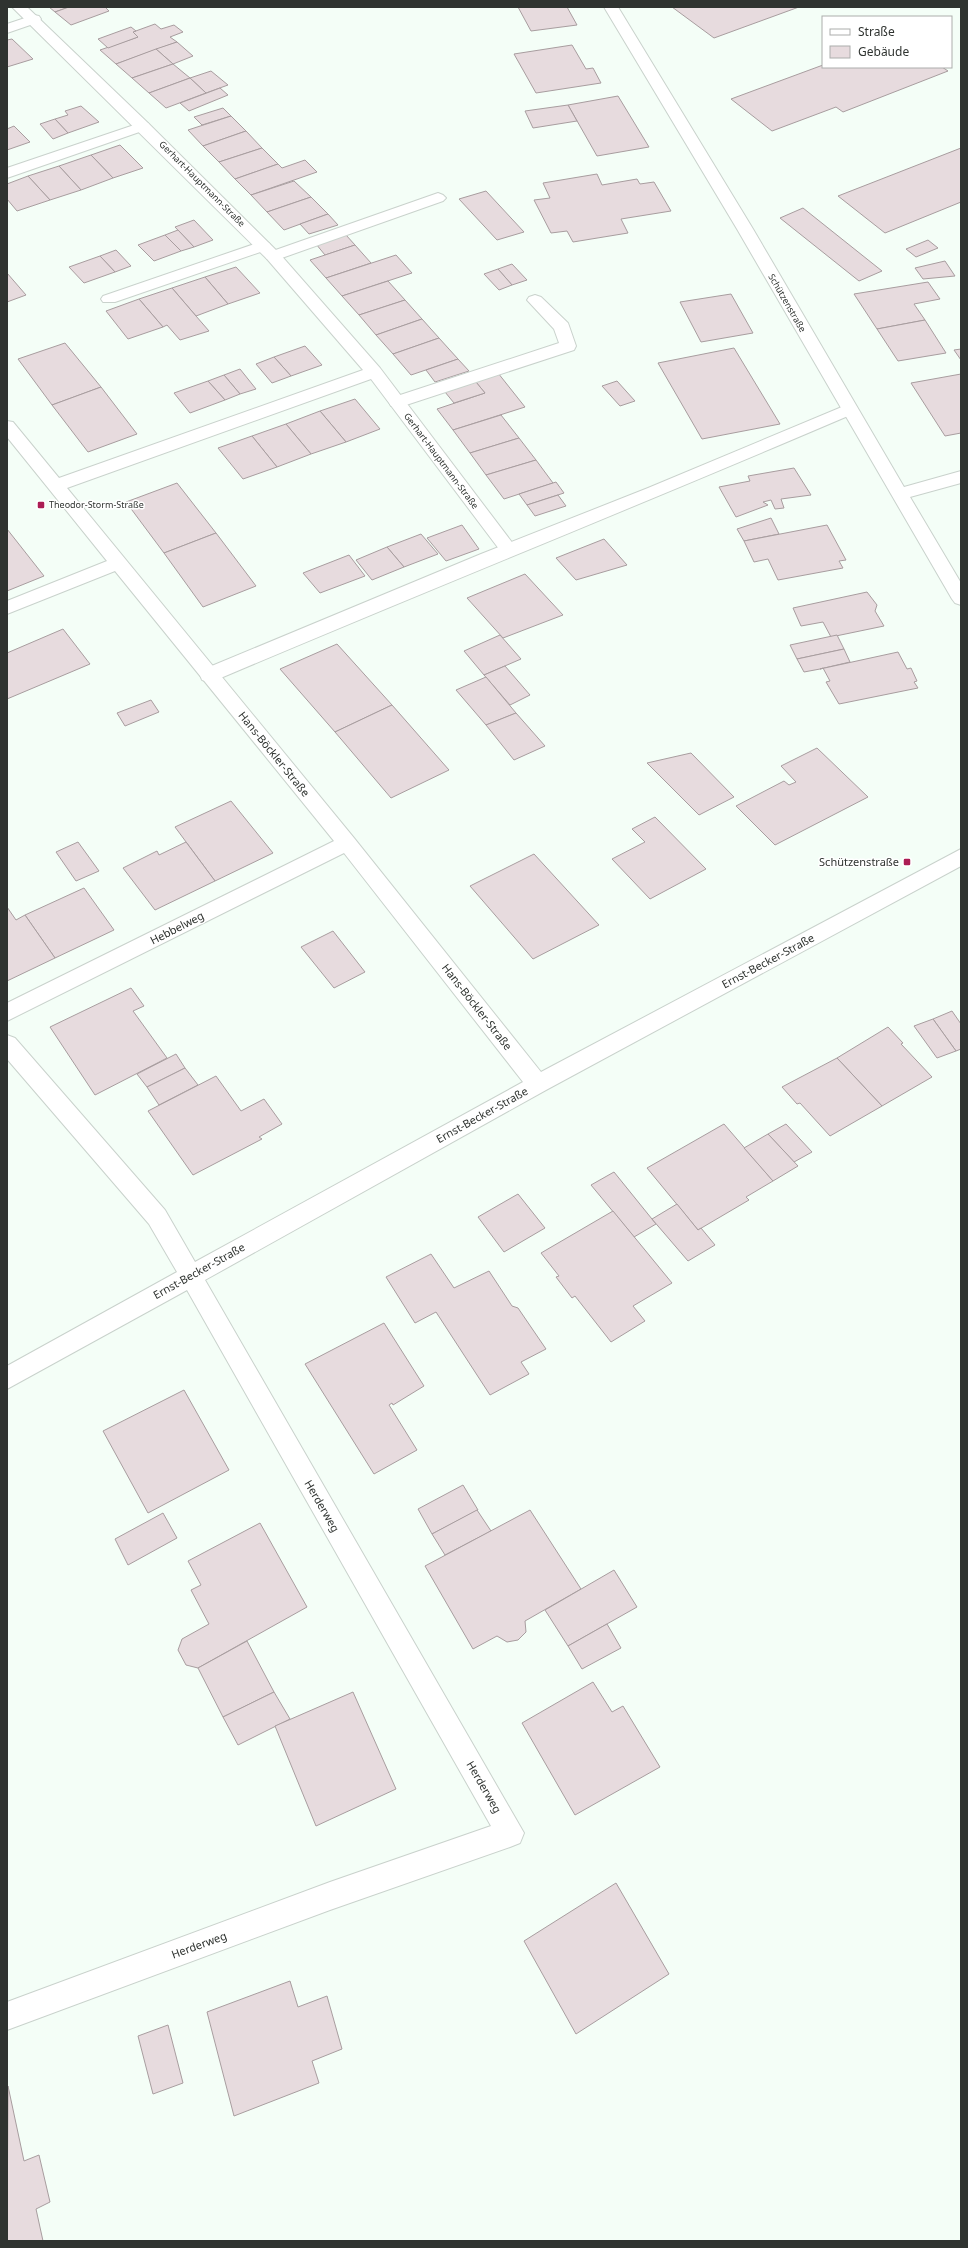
<svg xmlns="http://www.w3.org/2000/svg" width="968" height="2248" viewBox="0 0 968 2248" font-family="'Noto Sans',sans-serif">
<style>
.building{fill:#e7dbde;stroke:#a89d9f}
.lines{fill:none;stroke-linecap:round;stroke-linejoin:round}
.service-casing{stroke:#c9d2cc;stroke-width:2}
.minor-casing{stroke:#c9d2cc;stroke-width:2}
.service{fill:#fff;fill-rule:evenodd}
.minor{fill:#fff;fill-rule:evenodd}
.poi-dot{fill:#ac1d54;stroke:#fff;stroke-width:1.5}
.labels{text-anchor:middle;stroke-width:3;stroke-linejoin:round;paint-order:stroke}
.far-street-label{font-size:9px;fill:#2f3330;stroke:#fff}
.far-poi-label{font-size:9px;fill:#2f3330;stroke:#fff;text-anchor:start}
.street-label{font-size:11px;fill:#2f3330;stroke:#fff}
.poi-label{font-size:11px;fill:#2f3330;stroke:#fff;text-anchor:end}
</style>
<rect width="100%" height="100%" fill="#f4fef7"/>
<g class="building">
<polygon points="49,7 69,7 55,12"/>
<polygon points="69,7 105,7 109,11 71,25 55,12"/>
<polygon points="518,7 567,7 577,25 531,31"/>
<polygon points="672,7 799,7 714,38"/>
<polygon points="155,24 161,29 174,25 183,32 170,37 177,42 116,64 100,50 138,37 133,32"/>
<polygon points="131,27 136,31 133,32 138,37 108,48 98,39"/>
<polygon points="12,39 33,59 7,67 7,40"/>
<polygon points="177,42 193,56 173,64 156,49"/>
<polygon points="572,45 586,69 593,68 601,83 536,93 514,54"/>
<polygon points="156,49 173,64 132,78 116,64"/>
<polygon points="173,64 190,78 149,93 132,78"/>
<polygon points="823,65 823,67 942,67 948,71 843,112 836,107 772,131 731,99"/>
<polygon points="211,71 228,85 206,93 190,78"/>
<polygon points="190,78 206,93 166,108 149,93"/>
<polygon points="220,88 228,95 189,111 180,103"/>
<polygon points="618,96 649,147 597,156 568,105"/>
<polygon points="568,105 577,121 533,128 525,111"/>
<polygon points="81,106 99,122 68,133 55,119 68,115 65,111"/>
<polygon points="223,108 231,116 202,125 194,117"/>
<polygon points="231,116 246,131 203,146 188,130"/>
<polygon points="55,119 68,133 53,139 40,124"/>
<polygon points="14,126 30,142 7,150 7,129"/>
<polygon points="246,131 262,148 219,162 203,146"/>
<polygon points="120,145 143,168 113,178 91,155"/>
<polygon points="262,148 278,164 235,179 219,162"/>
<polygon points="961,148 961,202 885,233 838,196"/>
<polygon points="91,155 113,178 81,190 59,166"/>
<polygon points="305,160 317,172 251,195 235,179 278,164 282,168"/>
<polygon points="59,166 81,190 50,200 28,176"/>
<polygon points="597,174 602,185 637,179 640,184 654,182 671,211 621,219 628,233 573,242 567,231 551,233 534,200 550,198 543,183"/>
<polygon points="28,176 50,200 17,211 7,199 7,184"/>
<polygon points="294,181 311,197 267,212 251,195"/>
<polygon points="486,191 524,232 497,240 459,199"/>
<polygon points="311,197 328,214 284,230 267,212"/>
<polygon points="803,208 882,271 859,281 780,218"/>
<polygon points="328,214 338,225 309,234 300,224"/>
<polygon points="194,220 213,240 194,247 175,227"/>
<polygon points="178,230 194,247 181,251 165,235"/>
<polygon points="165,235 181,251 154,261 138,245"/>
<polygon points="346,235 355,245 325,255 316,244"/>
<polygon points="928,240 938,248 916,257 906,249"/>
<polygon points="355,245 371,263 326,278 310,260"/>
<polygon points="116,250 131,266 115,272 100,256"/>
<polygon points="396,255 412,273 342,296 326,278"/>
<polygon points="100,256 115,272 84,283 69,267"/>
<polygon points="945,261 955,276 923,279 915,268"/>
<polygon points="512,264 527,280 512,285 498,269"/>
<polygon points="236,267 260,293 228,304 205,277"/>
<polygon points="498,269 512,285 499,290 484,274"/>
<polygon points="7,273 26,295 7,302"/>
<polygon points="205,277 228,304 196,316 172,288"/>
<polygon points="388,281 405,300 359,315 342,296"/>
<polygon points="928,282 940,299 914,304 925,320 877,329 854,294"/>
<polygon points="172,288 196,316 209,331 180,340 167,325 163,327 139,299"/>
<polygon points="731,294 753,333 701,342 680,302"/>
<polygon points="139,299 163,327 128,339 106,311"/>
<polygon points="405,300 422,319 376,335 359,315"/>
<polygon points="422,319 439,338 393,354 376,335"/>
<polygon points="925,320 946,353 898,361 877,329"/>
<polygon points="439,338 458,359 411,375 393,354"/>
<polygon points="65,343 101,387 52,405 18,359"/>
<polygon points="305,346 322,365 291,376 274,357"/>
<polygon points="734,348 780,424 702,439 658,363"/>
<polygon points="961,349 961,360 954,350"/>
<polygon points="274,357 291,376 272,383 256,364"/>
<polygon points="458,359 469,371 435,382 426,370"/>
<polygon points="240,369 256,389 240,394 224,375"/>
<polygon points="498,373 525,407 453,430 437,409 485,393 475,381"/>
<polygon points="961,374 961,433 945,436 911,383"/>
<polygon points="224,375 240,394 225,400 208,381"/>
<polygon points="208,381 225,400 190,413 174,393"/>
<polygon points="617,381 635,401 620,406 602,386"/>
<polygon points="476,382 485,393 454,403 445,392"/>
<polygon points="101,387 137,434 88,452 52,405"/>
<polygon points="355,399 380,429 346,442 320,411"/>
<polygon points="320,411 346,442 311,454 286,424"/>
<polygon points="501,415 519,438 470,453 453,430"/>
<polygon points="286,424 311,454 277,467 252,436"/>
<polygon points="252,436 277,467 243,479 218,448"/>
<polygon points="519,438 536,460 486,475 470,453"/>
<polygon points="536,460 553,483 504,499 486,475"/>
<polygon points="794,468 811,495 781,499 784,508 775,509 771,500 763,502 768,505 736,517 719,487 750,481 748,476"/>
<polygon points="556,482 564,493 527,505 519,494"/>
<polygon points="177,483 216,533 164,553 126,502"/>
<polygon points="558,495 566,506 535,516 527,505"/>
<polygon points="771,518 779,534 744,541 737,529"/>
<polygon points="462,525 479,549 446,561 427,538"/>
<polygon points="827,525 846,560 839,561 843,568 778,580 768,559 754,562 744,541"/>
<polygon points="7,529 44,576 7,591"/>
<polygon points="216,533 256,586 203,607 164,553"/>
<polygon points="421,534 438,554 404,567 387,547"/>
<polygon points="604,539 627,565 576,580 556,558"/>
<polygon points="387,547 404,567 372,580 356,560"/>
<polygon points="349,555 365,576 320,593 303,573"/>
<polygon points="525,574 563,615 503,638 467,598"/>
<polygon points="867,592 877,605 875,611 884,626 831,637 823,622 801,626 793,608"/>
<polygon points="63,629 90,664 7,699 7,653"/>
<polygon points="500,635 521,659 484,675 464,651"/>
<polygon points="837,635 844,649 797,659 790,645"/>
<polygon points="337,644 392,705 335,732 280,669"/>
<polygon points="844,649 850,662 820,669 804,672 797,659"/>
<polygon points="898,652 907,669 911,668 917,681 914,682 918,688 839,704 826,682 830,681 823,668 820,669"/>
<polygon points="505,666 530,695 510,705 484,675"/>
<polygon points="486,677 516,713 486,725 456,690"/>
<polygon points="151,700 159,712 125,726 117,713"/>
<polygon points="392,705 449,770 391,798 335,732"/>
<polygon points="516,713 545,746 514,760 486,725"/>
<polygon points="817,748 868,797 775,845 736,806 784,781 789,785 796,782 781,766"/>
<polygon points="691,753 734,797 699,815 647,763"/>
<polygon points="231,801 273,853 215,881 175,827"/>
<polygon points="655,817 706,869 650,899 612,859 645,842 632,829"/>
<polygon points="78,842 99,871 76,881 56,852"/>
<polygon points="186,842 215,881 155,910 123,868 157,851 159,855"/>
<polygon points="534,854 599,925 533,959 470,886"/>
<polygon points="84,888 114,930 55,958 25,915"/>
<polygon points="7,907 16,920 25,915 55,958 7,981"/>
<polygon points="333,931 365,972 334,988 301,947"/>
<polygon points="131,988 144,1006 133,1011 167,1058 95,1095 50,1027"/>
<polygon points="952,1011 961,1024 961,1049 956,1051 933,1019"/>
<polygon points="933,1019 956,1051 937,1058 914,1026"/>
<polygon points="888,1027 903,1043 901,1044 932,1077 882,1106 837,1058"/>
<polygon points="176,1054 185,1068 147,1087 137,1074"/>
<polygon points="837,1058 882,1106 830,1136 800,1103 797,1104 782,1087"/>
<polygon points="185,1068 198,1085 159,1105 147,1087"/>
<polygon points="216,1076 241,1111 264,1099 282,1124 259,1137 262,1139 193,1175 148,1111"/>
<polygon points="724,1124 773,1181 746,1197 749,1200 698,1230 647,1168"/>
<polygon points="786,1124 812,1152 794,1162 768,1134"/>
<polygon points="768,1134 798,1166 773,1181 744,1148"/>
<polygon points="614,1172 656,1224 634,1237 591,1185"/>
<polygon points="518,1194 545,1228 504,1252 478,1217"/>
<polygon points="677,1204 698,1230 701,1228 715,1245 688,1261 652,1219"/>
<polygon points="613,1211 672,1283 633,1306 645,1321 611,1342 575,1296 572,1298 556,1277 559,1276 541,1253"/>
<polygon points="431,1254 454,1288 489,1271 512,1306 518,1308 546,1349 521,1362 529,1374 490,1395 436,1312 415,1323 386,1277"/>
<polygon points="384,1323 424,1386 393,1405 392,1403 389,1405 417,1450 374,1474 305,1364"/>
<polygon points="184,1390 229,1470 148,1513 103,1431"/>
<polygon points="463,1485 478,1510 432,1534 418,1509"/>
<polygon points="477,1510 491,1531 445,1555 432,1534"/>
<polygon points="530,1510 581,1589 525,1621 526,1632 518,1640 507,1642 497,1636 473,1649 425,1566"/>
<polygon points="163,1513 177,1538 128,1565 115,1539"/>
<polygon points="260,1523 307,1607 198,1668 186,1665 178,1650 182,1639 209,1624 191,1590 201,1585 188,1561"/>
<polygon points="614,1570 637,1607 568,1646 545,1610"/>
<polygon points="607,1624 621,1648 582,1669 568,1646"/>
<polygon points="247,1641 274,1692 223,1717 198,1668"/>
<polygon points="593,1682 612,1712 623,1706 660,1767 575,1815 522,1723"/>
<polygon points="274,1692 290,1719 238,1745 223,1717"/>
<polygon points="353,1692 396,1789 316,1826 275,1726"/>
<polygon points="616,1883 669,1974 576,2034 524,1941"/>
<polygon points="290,1981 298,2007 327,1996 342,2049 312,2061 319,2083 234,2116 207,2012"/>
<polygon points="168,2025 183,2083 153,2094 138,2036"/>
<polygon points="8,2086 24,2161 39,2155 50,2202 36,2209 43,2241 7,2241"/>
</g>
<g class="lines">
<defs>
<g id="service">
<polygon points="34,15 39,16 41,19 39,22 7,33 7,24"/>
<polygon points="143,122 148,123 150,126 148,129 7,178 7,168"/>
<polygon points="438,193 443,195 446,198 443,201 279,259 267,259 265,256 267,253"/>
<polygon points="263,241 269,243 271,246 269,249 115,302 103,302 101,299 103,296"/>
<polygon points="535,295 541,297 568,323 576,346 574,350 403,406 391,406 389,402 391,398 559,343 554,329 527,300 529,297"/>
<path d="M849 404 855 405 857 409 855 413C643 504 428 590 216 680L209 682 202 680 200 675 202 670 481 554 648 488Z"/>
</g>
<g id="minor">
<polygon points="12,7 27,7 148,123 279,253 380,368 517,549 514,553 508,555 502,553 371,379 67,488 354,838 541,1072 961,849 961,866 546,1090 205,1280 524,1833 520,1843 510,1847 330,1910 7,2030 7,2002 330,1882 491,1826 187,1290 7,1389 7,1366 177,1272 149,1224 7,1059 7,1035 15,1038 165,1210 195,1262 523,1082 344,853 7,1021 7,1003 334,841 115,571 7,614 7,601 107,561 7,437 7,421 13,422 59,478 363,370 267,259"/>
<polygon points="604,7 618,7 753,229 904,487 961,471 961,483 910,497 961,583 961,605 955,603 952,599 737,229"/>
</g>
</defs>
<use href="#service" class="service-casing"/>
<use href="#minor" class="minor-casing"/>
<use href="#service" class="service"/>
<use href="#minor" class="minor"/>
</g>
<g class="poi-dot">
<rect x="37" y="501" width="8" height="8" rx="2"/>
<rect x="903" y="858" width="8" height="8" rx="2"/>
</g>
<g class="labels">
<g class="far-street-label">
<text transform="translate(202 184) rotate(45)" y="3">Gerhart-Hauptmann-Straße</text>
<text transform="translate(787 303) rotate(60)" y="3">Schützenstraße</text>
<text transform="translate(441 461) rotate(53)" y="3">Gerhart-Hauptmann-Straße</text>
</g>
<g class="far-poi-label">
<text x="49" y="508">Theodor-Storm-Straße</text>
</g>
<g class="street-label">
<text transform="translate(274 754) rotate(51)" y="4">Hans-Böckler-Straße</text>
<text transform="translate(177 928) rotate(-27)" y="4">Hebbelweg</text>
<text transform="translate(768 961) rotate(-28)" y="4">Ernst-Becker-Straße</text>
<text transform="translate(477 1007) rotate(52)" y="4">Hans-Böckler-Straße</text>
<text transform="translate(482 1115) rotate(-29)" y="4">Ernst-Becker-Straße</text>
<text transform="translate(199 1271) rotate(-29)" y="4">Ernst-Becker-Straße</text>
<text transform="translate(322 1506) rotate(60)" y="4">Herderweg</text>
<text transform="translate(484 1787) rotate(60)" y="4">Herderweg</text>
<text transform="translate(199 1945) rotate(-20)" y="4">Herderweg</text>
</g>
<g class="poi-label">
<text x="899" y="866">Schützenstraße</text>
</g>
</g>
<rect width="968" height="2248" fill="none" stroke="#2f3330" stroke-width="16"/>
<rect x="822" y="16" width="130" height="52" fill="#ffffff" stroke="#acadac"/>
<rect x="830" y="29" width="20" height="6" fill="#ffffff" stroke="#acadac"/>
<text x="858" y="36" font-size="12" fill="#2f3330">Straße</text>
<rect x="830" y="46" width="20" height="12" fill="#e7dbde" stroke="#acadac"/>
<text x="858" y="56" font-size="12" fill="#2f3330">Gebäude</text>
</svg>
